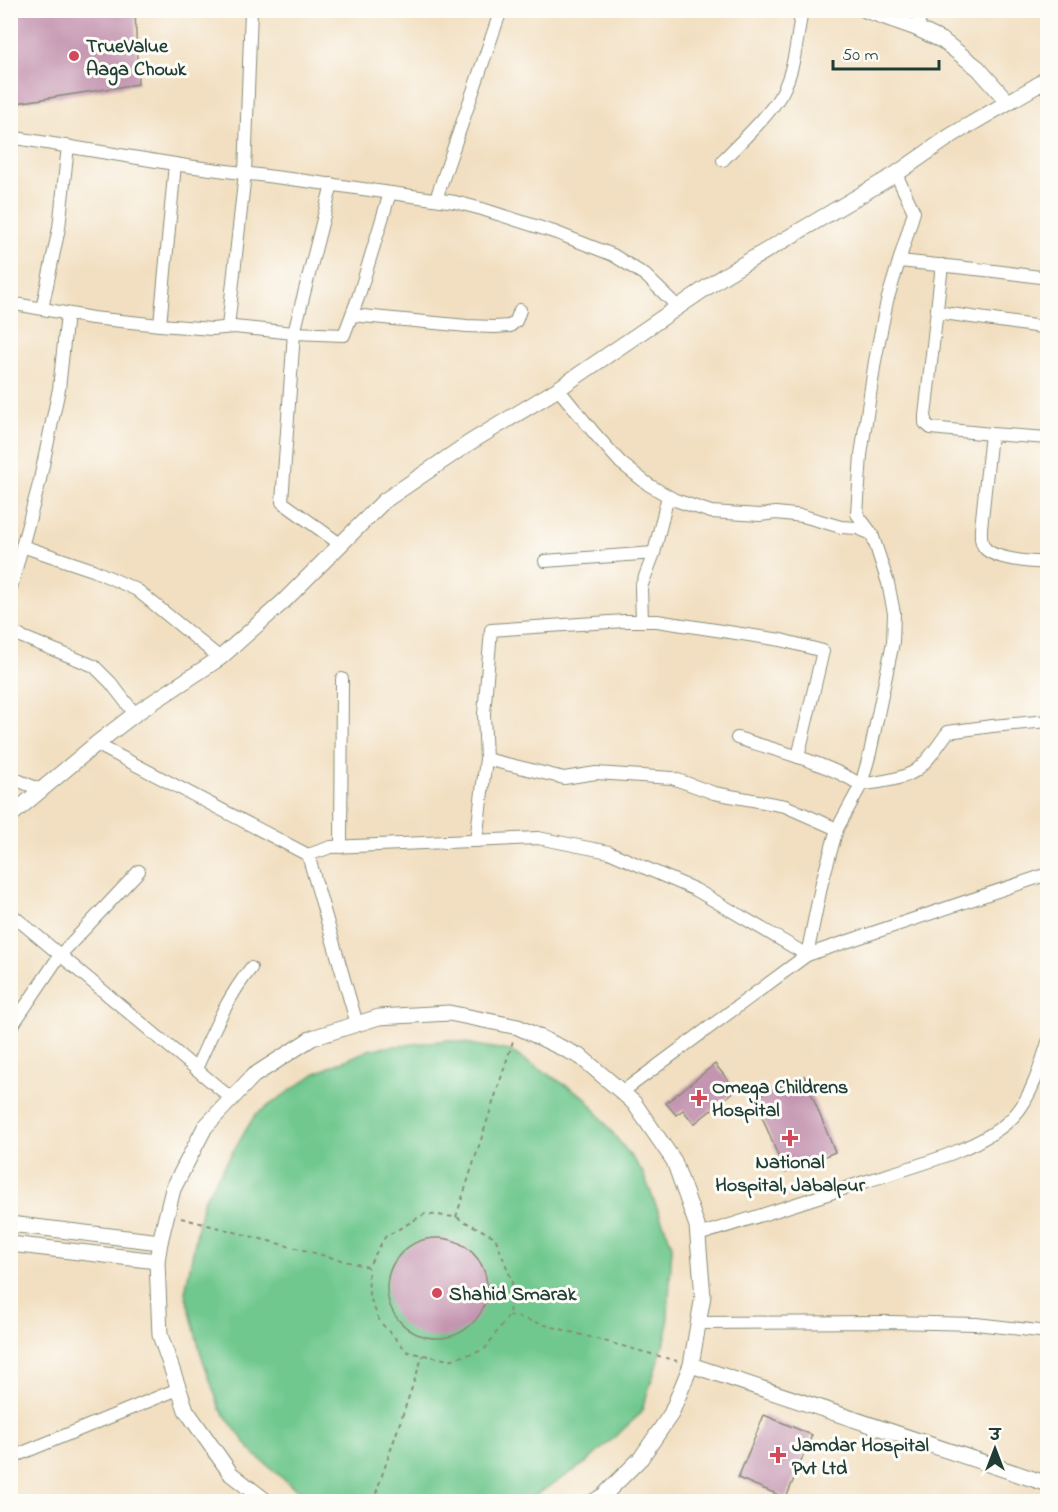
<svg xmlns="http://www.w3.org/2000/svg" width="1058" height="1512" viewBox="0 0 1058 1512" font-family="'Indie Flower','Playpen Sans Deva',sans-serif">
<style>
.green{fill:#6fc88e;stroke:#478261;stroke-width:1.5}
.building{fill:#c495b1}
.lines{fill:none;stroke-linecap:round;stroke-linejoin:round}
.minor-casing{stroke:#888e7a;stroke-width:14}
.tertiary-casing{stroke:#888e7a;stroke-width:17}
.path{stroke:#888e7a;stroke-width:2;stroke-dasharray:4.5 4.5;stroke-linecap:butt}
.minor{stroke:#fff;stroke-width:12}
.tertiary{stroke:#fff;stroke-width:15}
.poi-dot{fill:#d1495b;stroke:#fdfcf7;stroke-width:2}
.labels{text-anchor:middle;stroke-width:6;stroke-linejoin:round;paint-order:stroke}
.poi-label{font-size:20px;font-weight:bold;fill:#1f3d34;stroke:#fdfcf7;text-anchor:start}
</style>
<rect width="100%" height="100%" fill="#fdfcf7"/>
<filter id="ink" filterUnits="userSpaceOnUse"><feTurbulence type="fractalNoise" baseFrequency=".0167" numOctaves="2"/><feDisplacementMap in="SourceGraphic" scale="12" xChannelSelector="R" yChannelSelector="G"/><feConvolveMatrix kernelMatrix="1 2 1 2 8 2 1 2 1" color-interpolation-filters="sRGB"/></filter>
<filter id="wash" filterUnits="userSpaceOnUse"><feTurbulence type="fractalNoise" baseFrequency=".008" numOctaves="4" result="noise"/><feDisplacementMap in="SourceGraphic" scale="24" xChannelSelector="R" yChannelSelector="G"/><feGaussianBlur stdDeviation="1.35" result="paint"/><feColorMatrix in="noise" values="0 0 0 0 0 0 0 0 0 0 0 0 0 0 0 0 0 1.4 0 .05"/><feComposite in="paint" operator="in"/></filter>
<g filter="url(#wash)">
<rect width="100%" height="100%" fill="#f2dfc1"/>
<polygon class="green" points="448,1040 510,1051 585,1097 642,1171 672,1245 667,1333 641,1413 586,1463 526,1501 323,1501 293,1487 253,1453 220,1409 200,1351 185,1292 203,1201 255,1115 316,1073 371,1049"/>
<g id="blocks">
<g class="building">
<polygon points="10,10 135,10 138,84 10,104"/>
<polygon points="715,1064 736,1090 694,1124 683,1110 676,1115 666,1103"/>
<polygon points="804,1076 835,1152 785,1173 754,1097"/>
<circle cx="437" cy="1288" r="50"/>
<polygon points="764,1415 812,1435 786,1498 738,1478"/>
</g>
</g>
</g>
<g filter="url(#ink)">
<use href="#blocks" fill-opacity="0" stroke="#888e7a" stroke-width="1.5"/>
<g class="lines">
<defs>
<g id="minor">
<polyline points="916,28 924,10"/>
<polyline points="10,137 187,166 306,181 455,202 482,209 557,233 613,255 645,275 677,306"/>
<path d="M723 160C743 139 767 118 782 93 795 69 797 37 802 10"/>
<polyline points="332,184 294,333 282,502 340,544"/>
<polyline points="436,199 501,10"/>
<polyline points="900,261 994,271 1048,278"/>
<polyline points="942,265 925,416 925,423 931,428 991,434 1048,438"/>
<polyline points="10,303 92,318 160,325 212,329 234,327 294,333 344,335 358,298 390,193"/>
<polyline points="42,309 59,228 68,146"/>
<polyline points="937,312 1048,328"/>
<polyline points="352,315 467,326 494,327 510,326 516,321 520,310"/>
<polyline points="160,325 175,164"/>
<polyline points="228,327 245,173 251,10"/>
<polyline points="558,389 595,434 621,463 649,485 675,500 711,512 760,515 776,513 803,516 841,527 857,528 872,534"/>
<path d="M991 434 981 528C981 535 980 541 984 547 992 559 1033 563 1048 562"/>
<polyline points="22,546 93,570 137,590 220,658"/>
<polyline points="545,561 654,553"/>
<polyline points="10,591 39,484 59,389 67,314"/>
<polyline points="642,621 641,587 654,553 668,496"/>
<polyline points="10,632 94,666 111,683 135,714"/>
<path d="M737 738C776 750 827 763 861 785 877 782 901 780 915 771 929 761 938 745 948 732L992 726 1048 721"/>
<polyline points="96,744 308,855 357,1024"/>
<polyline points="486,759 564,778 596,773 672,778 714,793 785,806 837,829"/>
<polyline points="10,777 41,790"/>
<polyline points="476,841 486,759 484,714 491,630 625,621 657,621 781,640 823,651 798,757"/>
<polyline points="341,847 342,679"/>
<polyline points="308,855 331,847 538,838 609,852 696,890 807,955"/>
<polyline points="10,913 232,1099"/>
<polyline points="807,955 822,882 837,829 861,785 870,753 893,642 894,613 888,583 872,534 857,514 861,455 875,361 887,301 914,212 896,174"/>
<polyline points="10,1029 60,955 139,871"/>
<path d="M196 1069C212 1034 226 999 251 968"/>
<polyline points="622,1092 807,955 1048,874"/>
<path d="M698 1235C753 1218 809 1200 864 1182 908 1168 982 1150 1014 1116 1031 1098 1041 1065 1048 1042"/>
<polyline points="699,1323 890,1322 976,1324 1048,1332"/>
<polyline points="10,1458 178,1389"/>
</g>
<g id="tertiary">
<polyline points="865,10 916,28 943,41 978,68 1008,102"/>
<polyline points="10,816 96,744 135,714 220,658 284,601 384,501 469,443 558,389 725,275 896,174 952,135 1036,86 1048,77"/>
<polyline points="10,1224 160,1242"/>
<polyline points="10,1244 157,1261"/>
<polyline points="691,1365 1048,1484"/>
<polyline points="267,1502 231,1474 186,1410 160,1335 157,1261 160,1242 173,1189 205,1127 253,1076 312,1038 379,1017 449,1013 518,1027 581,1057 622,1092 634,1103 674,1161 697,1226 703,1296 691,1365 671,1414 641,1458 603,1496 593,1502"/>
</g>
</defs>
<use href="#minor" class="minor-casing"/>
<use href="#tertiary" class="tertiary-casing"/>
<g class="path">
<polyline points="456,1217 513,1041"/>
<polyline points="181,1218 368,1267 385,1237 425,1214 456,1217 495,1237 512,1281 509,1315 484,1350 449,1360 408,1352 380,1322 369,1295 368,1267"/>
<polyline points="509,1315 677,1361"/>
<polyline points="373,1502 423,1355"/>
</g>
<use href="#minor" class="minor"/>
<use href="#tertiary" class="tertiary"/>
</g>
</g>
<g class="poi-dot">
<circle cx="74" cy="56" r="6"/>
<path d="M696 1089h6v6h6v6h-6v6h-6v-6h-6v-6h6z"/>
<path d="M787 1129h6v6h6v6h-6v6h-6v-6h-6v-6h6z"/>
<circle cx="437" cy="1293" r="6"/>
<path d="M775 1446h6v6h6v6h-6v6h-6v-6h-6v-6h6z"/>
</g>
<g class="labels">
<g class="poi-label">
<text x="86" y="52">TrueValue<tspan x="86" dy="23">Aaga Chowk</tspan></text>
<text x="712" y="1093">Omega Childrens<tspan x="712" dy="23">Hospital</tspan></text>
<text x="790" y="1168" text-anchor="middle">National<tspan x="790" dy="23">Hospital, Jabalpur</tspan></text>
<text x="449" y="1300">Shahid Smarak</text>
<text x="792" y="1451">Jamdar Hospital<tspan x="792" dy="23">Pvt Ltd</tspan></text>
</g>
</g>
<rect width="1058" height="1512" fill="none" stroke="#fdfcf7" stroke-width="36"/>
<g transform="translate(995 1449)" stroke="#fdfcf7" stroke-width="4.5" paint-order="stroke">
<path d="M0-4.5L10 22L0 15L-10 22Z" fill="#1f3d34"/>
<text y="-9" font-size="16" font-weight="bold" text-anchor="middle" fill="#1f3d34">उ</text>
</g>
<path d="M833 60v9h106v-9" fill="none" stroke="#1f3d34" stroke-width="3"/>
<text x="842" y="60" font-size="18" fill="#1f3d34" stroke="#fdfcf7" stroke-width="4.5" paint-order="stroke">50 m</text>
</svg>
